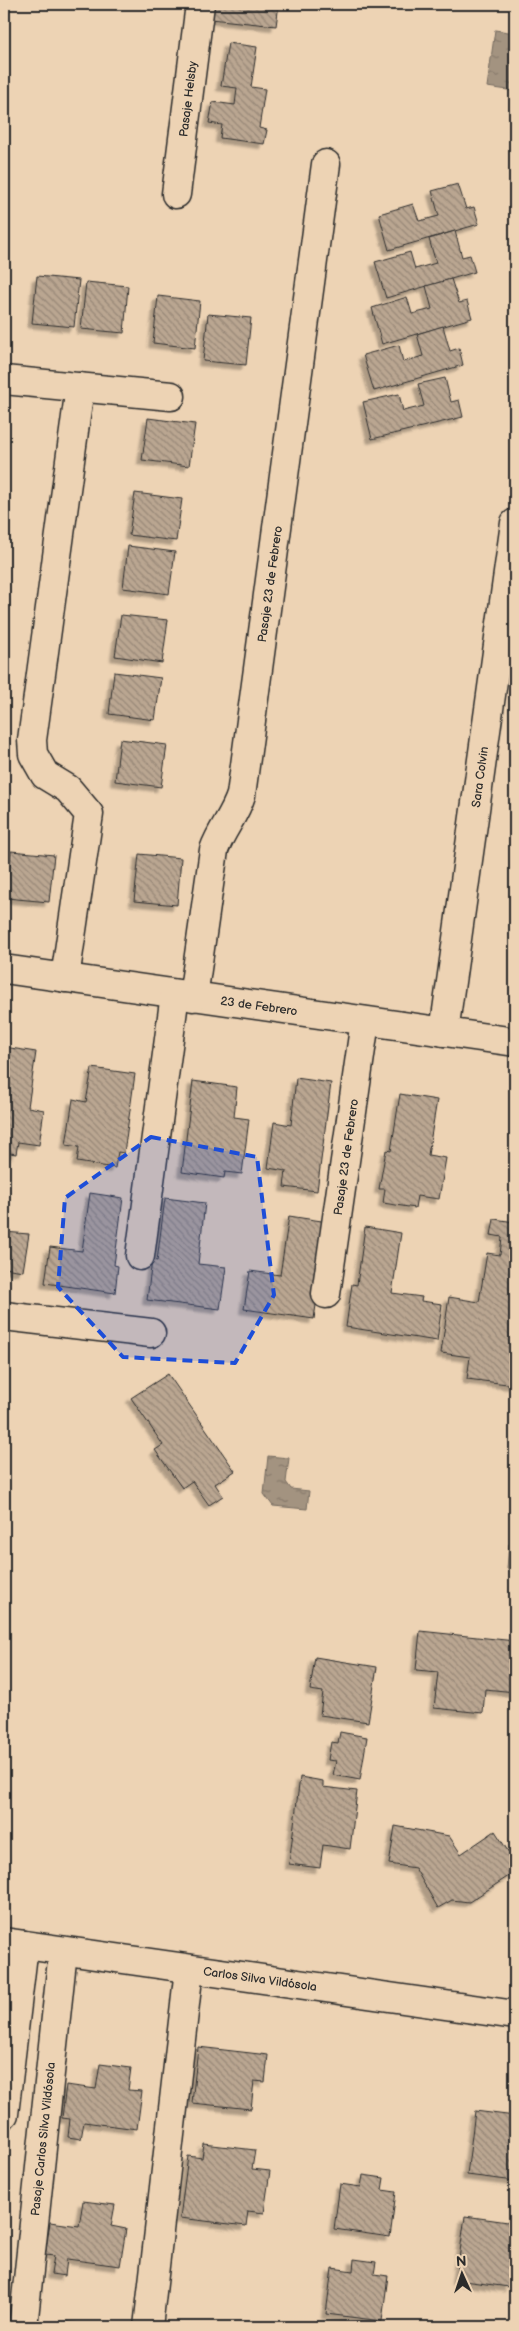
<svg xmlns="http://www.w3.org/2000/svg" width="519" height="2331" viewBox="0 0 519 2331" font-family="'Balsamiq Sans',sans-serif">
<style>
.water{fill:url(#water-ripples);stroke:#73695e}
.building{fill:url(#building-back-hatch);stroke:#2b2b2b;filter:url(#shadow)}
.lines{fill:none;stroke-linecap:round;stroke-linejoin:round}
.minor-casing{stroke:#2b2b2b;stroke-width:31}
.minor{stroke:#edd3b4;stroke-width:28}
.marked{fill:#1d4ed8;fill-opacity:0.2;stroke:#1d4ed8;stroke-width:4;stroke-dasharray:10 6;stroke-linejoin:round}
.labels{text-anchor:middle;stroke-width:4.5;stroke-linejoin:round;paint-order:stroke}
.street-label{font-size:12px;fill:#2b2b2b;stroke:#edd3b4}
</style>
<defs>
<pattern id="water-ripples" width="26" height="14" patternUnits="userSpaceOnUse" patternTransform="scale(1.25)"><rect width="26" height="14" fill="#a39380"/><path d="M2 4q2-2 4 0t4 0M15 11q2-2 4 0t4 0" fill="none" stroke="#857869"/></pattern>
<pattern id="building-back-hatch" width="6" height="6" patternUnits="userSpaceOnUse" patternTransform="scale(1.25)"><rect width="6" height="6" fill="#baa691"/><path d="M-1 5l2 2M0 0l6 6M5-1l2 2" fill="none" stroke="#978777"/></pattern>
<filter id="shadow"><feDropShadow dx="-4.5" dy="4.5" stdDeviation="1" flood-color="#0004"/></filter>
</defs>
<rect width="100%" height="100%" fill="#edd3b4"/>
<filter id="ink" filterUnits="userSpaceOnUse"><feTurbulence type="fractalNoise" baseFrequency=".02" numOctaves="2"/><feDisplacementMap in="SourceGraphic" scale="10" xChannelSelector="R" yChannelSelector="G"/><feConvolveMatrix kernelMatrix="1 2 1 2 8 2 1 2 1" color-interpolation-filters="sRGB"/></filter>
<g filter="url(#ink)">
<g class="water">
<polygon points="495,30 515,33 515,91 487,87"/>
<polygon points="268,1456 289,1458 286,1482 291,1489 309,1491 307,1509 273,1506 264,1494"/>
<polygon points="509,1544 515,1545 515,1570 507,1569"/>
</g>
<g class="building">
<polygon points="213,4 279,4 276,26 211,19"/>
<polygon points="228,43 257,47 251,87 265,89 259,128 267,130 264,144 220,138 222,125 209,123 213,102 235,105 237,88 221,86"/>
<polygon points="458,184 466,209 474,207 479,224 389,250 379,214 413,204 419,221 439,216 432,191"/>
<polygon points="455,231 462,257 470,255 475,272 386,298 375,262 410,252 415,269 436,263 429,239"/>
<polygon points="37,276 79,280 74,327 32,323"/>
<polygon points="451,279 459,303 467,301 472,318 382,344 372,308 407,297 412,314 432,309 426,286"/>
<polygon points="86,282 128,286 124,333 81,329"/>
<polygon points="158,296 200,301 195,348 153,343"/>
<polygon points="208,314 251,318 246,365 203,361"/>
<polygon points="443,326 450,351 459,348 463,365 374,391 363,355 399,345 403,362 423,356 417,334"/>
<polygon points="445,378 451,402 459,400 463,417 372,439 363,402 399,394 403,411 424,406 418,384"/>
<polygon points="148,418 195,424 189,466 142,460"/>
<polygon points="135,493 182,499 176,541 129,535"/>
<polygon points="128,546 175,552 169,594 123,588"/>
<polygon points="121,615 168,620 162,663 115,656"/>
<polygon points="114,672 161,678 155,720 109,714"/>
<polygon points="120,739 167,745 161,787 115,781"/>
<polygon points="11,851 54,855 49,902 6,898"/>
<polygon points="139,854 181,858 177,905 134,901"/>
<polygon points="4,1047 36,1052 28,1107 44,1110 39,1145 18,1142 16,1154 4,1152"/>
<polygon points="92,1068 135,1074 124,1153 118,1152 115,1168 77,1162 79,1147 66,1145 73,1099 86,1102"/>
<polygon points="296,1078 331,1083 317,1191 284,1187 286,1171 268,1168 274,1122 291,1125"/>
<polygon points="193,1081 237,1087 234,1117 249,1119 242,1174 225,1172 224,1178 182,1172"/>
<polygon points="400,1094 437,1100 428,1155 446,1158 439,1199 417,1196 415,1208 383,1203 385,1189 379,1189 386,1150 391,1151"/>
<polygon points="4,1190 6,1190 4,1209"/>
<polygon points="90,1193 123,1198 114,1265 118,1266 115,1293 45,1283 50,1247 82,1251"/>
<polygon points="165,1198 205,1203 198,1264 226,1267 220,1309 147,1300 152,1260 157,1261"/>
<polygon points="289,1216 328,1222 314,1319 244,1309 250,1271 280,1275"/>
<polygon points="494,1219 515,1222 515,1385 467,1379 470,1357 441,1353 449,1297 479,1302 487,1253 500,1255 502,1237 491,1235"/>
<polygon points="365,1227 401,1233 392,1293 422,1297 421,1301 442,1304 437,1341 346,1327 352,1284 357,1285"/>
<polygon points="4,1232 29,1234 23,1271 4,1268"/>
<polygon points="168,1374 235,1471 215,1484 223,1496 209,1505 192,1481 182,1488 155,1450 163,1445 131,1398"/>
<polygon points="420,1631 515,1641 515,1692 485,1689 483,1713 434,1708 438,1672 416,1670"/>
<polygon points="315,1657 377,1667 368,1722 320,1715 323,1692 310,1690"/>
<polygon points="340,1732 367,1737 360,1780 333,1775 336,1761 328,1760 331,1742 338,1743"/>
<polygon points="300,1777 323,1781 323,1787 357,1791 350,1849 323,1845 320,1868 289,1864"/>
<polygon points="395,1826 449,1836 461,1854 495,1831 515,1862 515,1872 469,1902 452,1900 438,1908 415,1868 389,1864"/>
<polygon points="198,2047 268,2055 265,2082 254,2081 251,2109 192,2103"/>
<polygon points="100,2064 131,2068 128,2090 142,2091 137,2129 84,2122 81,2139 68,2137 70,2119 62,2118 66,2085 96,2089"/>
<polygon points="475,2111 515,2116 515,2181 467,2175"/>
<polygon points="204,2144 255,2150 252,2169 270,2171 264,2213 248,2211 246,2226 180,2218 188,2156 202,2158"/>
<polygon points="363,2175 384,2178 382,2190 396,2192 390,2237 334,2229 340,2184 361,2187"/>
<polygon points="83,2201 115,2205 111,2226 126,2229 120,2266 67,2259 65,2276 51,2274 54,2256 45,2255 50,2222 79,2226"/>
<polygon points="465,2216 515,2223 509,2287 456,2280"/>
<polygon points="354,2259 376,2262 374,2274 388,2276 382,2321 326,2314 332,2268 353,2271"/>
<polygon points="68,2322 99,2327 67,2327"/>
</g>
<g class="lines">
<defs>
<g id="minor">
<polyline points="176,194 200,4"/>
<polyline points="4,380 171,396"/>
<polyline points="4,969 515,1042"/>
<polyline points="65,978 89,814 68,789 45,775 33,754 32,740 80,387"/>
<path d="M193 997 214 850C221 830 235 815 241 795L326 164"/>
<polyline points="444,1032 515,523"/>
<polyline points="140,1256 175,994"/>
<polyline points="326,1294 365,1021"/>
<polyline points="4,1316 151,1333"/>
<polyline points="4,1942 515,2015"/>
<polyline points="4,2114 24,1945"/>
<polyline points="23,2327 63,1951"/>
<polyline points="148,2327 189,1969"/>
</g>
</defs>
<use href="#minor" class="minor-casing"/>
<use href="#minor" class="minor"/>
</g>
</g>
<path class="marked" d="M151 1137 257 1157 274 1295 235 1363 123 1357 58 1287 65 1198Z"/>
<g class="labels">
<g class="street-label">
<text transform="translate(188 99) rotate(-83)" y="4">Pasaje Helsby</text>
<text transform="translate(270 584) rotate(-82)" y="4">Pasaje 23 de Febrero</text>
<text transform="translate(480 777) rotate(-82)" y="4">Sara Colvin</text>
<text transform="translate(259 1006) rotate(8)" y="4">23 de Febrero</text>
<text transform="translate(346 1157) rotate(-82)" y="4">Pasaje 23 de Febrero</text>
<text transform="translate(260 1979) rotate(8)" y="4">Carlos Silva Vildósola</text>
<text transform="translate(43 2139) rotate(-84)" y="4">Pasaje Carlos Silva Vildósola</text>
</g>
</g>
<rect width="519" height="2331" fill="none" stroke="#edd3b4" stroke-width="20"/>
<rect x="10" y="10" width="499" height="2311" fill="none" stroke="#2b2b2b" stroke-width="2" filter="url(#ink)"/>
<g transform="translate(462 2274) rotate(357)" stroke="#edd3b4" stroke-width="4" paint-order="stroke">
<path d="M0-4L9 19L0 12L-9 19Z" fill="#2b2b2b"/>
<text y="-8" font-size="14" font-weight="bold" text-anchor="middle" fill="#2b2b2b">N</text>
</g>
</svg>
